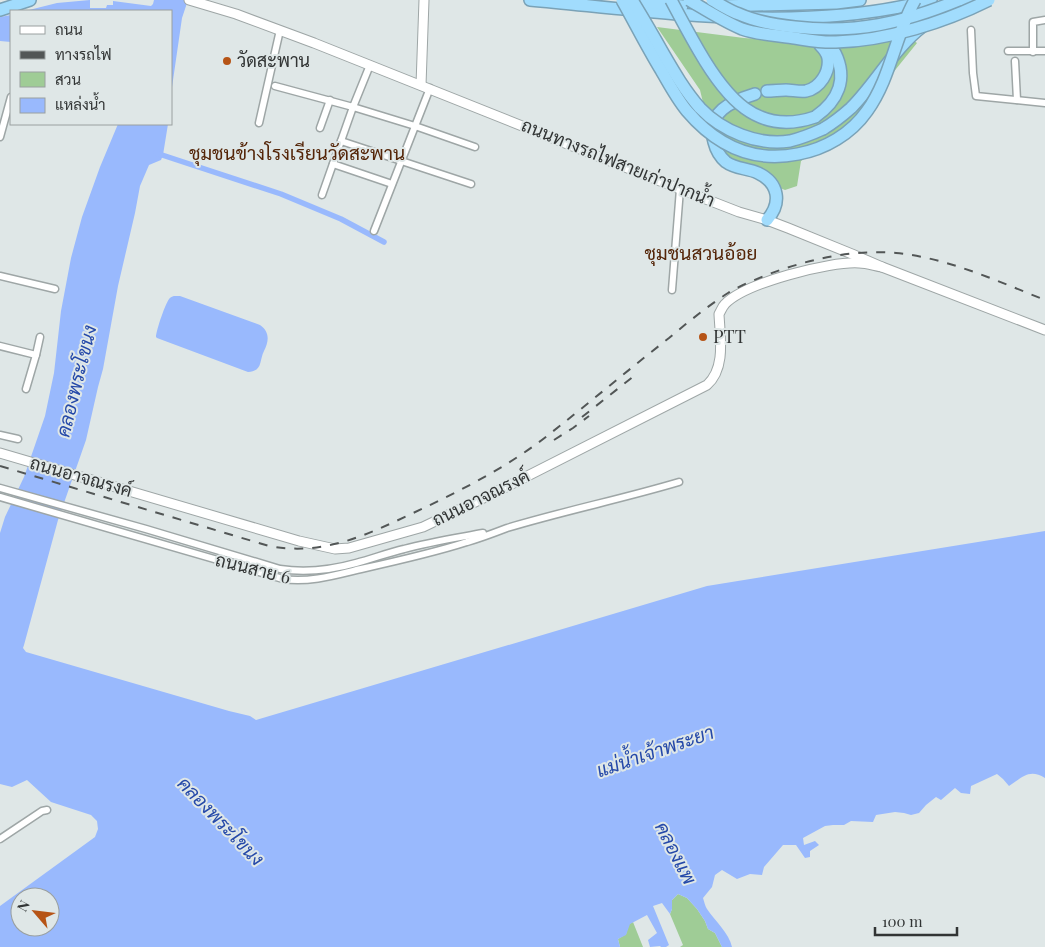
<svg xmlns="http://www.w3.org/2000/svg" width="1045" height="947" viewBox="0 0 1045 947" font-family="'Playfair Display',Sarabun,serif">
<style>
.green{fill:#9fcc96}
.water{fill:#99b9fd;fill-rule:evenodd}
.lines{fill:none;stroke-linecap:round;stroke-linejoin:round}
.canal{stroke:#99b9fd;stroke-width:5.5}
.street-casing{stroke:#9ea6a6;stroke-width:9}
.secondary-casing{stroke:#9ea6a6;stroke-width:11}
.highway-casing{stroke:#7aa2b7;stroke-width:14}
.street{stroke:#fff;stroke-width:6}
.secondary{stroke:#fff;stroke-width:9}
.highway{stroke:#a1dcfd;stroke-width:11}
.rail{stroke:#525656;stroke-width:2;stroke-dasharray:9 9;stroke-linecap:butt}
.highway-bridge-casing{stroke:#7aa2b7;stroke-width:14;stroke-linecap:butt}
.highway-bridge{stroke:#a1dcfd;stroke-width:11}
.poi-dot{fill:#b65416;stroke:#dfe7e7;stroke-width:2}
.labels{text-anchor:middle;stroke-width:4;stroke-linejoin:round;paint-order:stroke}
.poi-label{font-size:18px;fill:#323535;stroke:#dfe7e7;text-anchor:start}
.street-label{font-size:18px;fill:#323535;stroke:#dfe7e7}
.neighbourhood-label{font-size:19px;fill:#542508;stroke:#dfe7e7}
.water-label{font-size:19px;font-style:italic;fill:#2549a9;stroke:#dfe7e7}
</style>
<rect width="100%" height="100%" fill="#dfe7e7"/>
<g class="green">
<polygon points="657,27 744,38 847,46 903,32 917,43 892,74 869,117 801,161 797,186 785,190 723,165 714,148 700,90"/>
<polygon points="678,894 687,898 697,909 705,921 708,929 715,933 722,947 680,947 683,945 670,914 672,909 672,900"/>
<polygon points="633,922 643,947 620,947 618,939 626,934 629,924"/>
</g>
<g class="water">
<polygon points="90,0 90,8 106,8 107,5 113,5 113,1 151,6 153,4 154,0 188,0 182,18 171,94 171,11 25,11 57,3"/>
<polygon points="11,15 11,42 0,41 0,17"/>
<path d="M118 124H168L163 155 161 160 149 165 140 186 135 213 118 286 103 369 98 387 86 440 58 520 24 645 23 648 26 652 229 711 250 716 256 720 707 586 1045 531V778C1029 768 1022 778 1009 786L1003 779 997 774 971 786 970 794 961 793 955 788 941 800 936 797 926 805 919 813 911 815 904 813 895 812 876 815 873 822 851 821 844 825H833L825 826 803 838 804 845 815 841 819 845 810 851V857L805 858 796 845H783L764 867 762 875 750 874 737 879 722 870 715 875 712 887 703 898C704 901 705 906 707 909 715 921 729 933 732 947H722L715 933 708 929 705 921 697 909 687 898 678 894 672 900V909L670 914 662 903 653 906 669 945 666 947H661L660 946 650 947 648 940 657 933 647 915 630 924 626 935 618 939 620 947H0V906L95 837 98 829 97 821 91 815 51 802 27 780 12 787 0 784V533L5 517 24 477 45 416 54 373 61 311 71 258 82 217 100 167ZM20 897H50V927H20Z"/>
<path d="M174 296H180L260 325C270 332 269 341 264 351 259 361 263 371 248 372L157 338 156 337C156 331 166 301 170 298 171 297 173 296 174 296Z"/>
</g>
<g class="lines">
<polyline class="canal" points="156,153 281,194 341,219 384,242"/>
<defs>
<g id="street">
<polyline points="971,30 973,73 976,96 1045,103"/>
<polyline points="1008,51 1045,51"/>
<polyline points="1033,52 1033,22 1045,20"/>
<polyline points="1015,61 1017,100"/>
<polyline points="275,86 353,107 370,65"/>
<polyline points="259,123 280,30"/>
<polyline points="320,128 330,100"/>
<polyline points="0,137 11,97"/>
<polyline points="341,141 353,107 415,126 475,147"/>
<polyline points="333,164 392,184"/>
<polyline points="322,195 341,141 471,184"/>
<polyline points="374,231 430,88"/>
<polyline points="0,276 55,289"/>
<polyline points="672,290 680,189"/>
<polyline points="0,346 36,355 26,389"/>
<polyline points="36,355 40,337"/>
<polyline points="0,435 18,439"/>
<path d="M0 488 146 529 280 569C306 573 331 570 356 563 372 559 387 553 404 549 430 542 456 538 483 533"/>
<path d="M0 497 283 579C309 583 336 575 361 569 397 561 433 553 467 542 481 538 494 533 507 528 563 511 622 499 679 482"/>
<polyline points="0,839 42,811 47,810"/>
</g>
<g id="secondary">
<polyline points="189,0 236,14 314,43 680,189 739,212 767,220 788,228 852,254 882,267 1045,330"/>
<polyline points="421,85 424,0"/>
<path d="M0 453 299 541 335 549 349 548 423 527 494 493 707 385C726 368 720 337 719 314 721 311 722 307 725 304 745 283 830 261 859 263 867 263 875 266 882 267"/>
</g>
<g id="highway">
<path d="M530 0C662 12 801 34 931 0"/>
<polyline points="629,0 682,6"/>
<polyline points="720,6 836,3 860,0"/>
<polyline points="0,10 30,0"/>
<polyline points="944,14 977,0"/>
<path d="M792 32C803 33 816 33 826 40 830 43 832 49 835 53 848 79 838 101 815 117"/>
<path d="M767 91C773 91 780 90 786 90 792 90 800 92 806 91 820 88 830 72 828 58 827 52 824 49 820 45"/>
<path d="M755 94C732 101 705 112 714 142 716 150 720 157 726 162 735 169 748 168 758 173 779 183 782 203 767 220"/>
<path d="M823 129C833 123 842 116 851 108 877 82 894 48 923 26"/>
</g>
</defs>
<use href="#street" class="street-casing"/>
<use href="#secondary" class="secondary-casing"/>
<use href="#highway" class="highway-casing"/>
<use href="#street" class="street"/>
<use href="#secondary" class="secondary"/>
<use href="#highway" class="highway"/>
<g class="rail">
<polyline points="582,417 634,376"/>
<polyline points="554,440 573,428 589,416"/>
<path d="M0 466 269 546C322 556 365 536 411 514 458 492 506 468 547 436 588 404 628 370 669 338 688 322 708 306 728 293 739 286 752 281 764 276 805 260 851 249 896 253 948 258 997 281 1045 300"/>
</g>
<defs>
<g id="highway-bridge">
<path d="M622 0C635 23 647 47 661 70 669 84 677 99 687 111 716 145 753 163 798 154 825 149 851 134 867 111 891 78 895 35 915 0"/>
<path d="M632 0C643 18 653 35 663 53 674 72 685 91 700 108 722 131 758 146 790 141 802 138 812 134 823 129"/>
<path d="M671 0C680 17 689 34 699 51 725 96 757 137 815 117"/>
<path d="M689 0C706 10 723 21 742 29 756 34 772 35 787 37 803 39 820 43 836 42 886 41 945 22 989 0"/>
<path d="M712 0C721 5 730 11 739 14 757 22 776 25 795 27 856 34 903 23 959 0"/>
</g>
</defs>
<use href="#highway-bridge" class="highway-bridge-casing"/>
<use href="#highway-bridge" class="highway-bridge"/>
</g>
<g class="poi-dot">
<circle cx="227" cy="61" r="5"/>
<circle cx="703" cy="337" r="5"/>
</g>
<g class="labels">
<g class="poi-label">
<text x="237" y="67">วัดสะพาน</text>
<text x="713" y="343">PTT</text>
</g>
<g class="street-label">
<text transform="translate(618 163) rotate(22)" y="6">ถนนทางรถไฟสายเก่าปากน้ำ</text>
<text transform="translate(81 477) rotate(16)" y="6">ถนนอาจณรงค์</text>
<text transform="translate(481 498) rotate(-26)" y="6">ถนนอาจณรงค์</text>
<text transform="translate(253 569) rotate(14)" y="6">ถนนสาย 6</text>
</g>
<g class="neighbourhood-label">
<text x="297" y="160">ชุมชนข้างโรงเรียนวัดสะพาน</text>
<text x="701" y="260">ชุมชนสวนอ้อย</text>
</g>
<g class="water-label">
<text transform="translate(76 381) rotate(-76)" y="7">คลองพระโขนง</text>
<text transform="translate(655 751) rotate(-19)" y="7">แม่น้ำเจ้าพระยา</text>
<text transform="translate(221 821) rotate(46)" y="7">คลองพระโขนง</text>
<text transform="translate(676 853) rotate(63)" y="7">คลองแพ</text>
</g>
</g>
<rect x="10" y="10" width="162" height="115" fill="#dfe7e7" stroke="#9aa0a0"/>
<rect x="20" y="26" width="25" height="8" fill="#ffffff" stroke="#9aa0a0"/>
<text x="55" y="35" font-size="15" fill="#323535">ถนน</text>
<rect x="20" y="51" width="25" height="8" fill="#525656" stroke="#9aa0a0"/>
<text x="55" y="60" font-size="15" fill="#323535">ทางรถไฟ</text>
<rect x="20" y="72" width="25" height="15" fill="#9fcc96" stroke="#9aa0a0"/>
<text x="55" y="85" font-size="15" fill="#323535">สวน</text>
<rect x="20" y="98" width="25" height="15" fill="#99b9fd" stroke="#9aa0a0"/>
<text x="55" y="110" font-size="15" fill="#323535">แหล่งน้ำ</text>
<g transform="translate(35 912) rotate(298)"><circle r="24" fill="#dfe7e7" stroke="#9aa0a0"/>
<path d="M0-4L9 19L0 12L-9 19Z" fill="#b65416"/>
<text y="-8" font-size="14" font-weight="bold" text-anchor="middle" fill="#323535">N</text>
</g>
<path d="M875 927v8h82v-8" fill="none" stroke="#323535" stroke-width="2.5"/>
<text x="882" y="927" font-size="15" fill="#323535" stroke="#dfe7e7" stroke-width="4" paint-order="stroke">100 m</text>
</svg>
